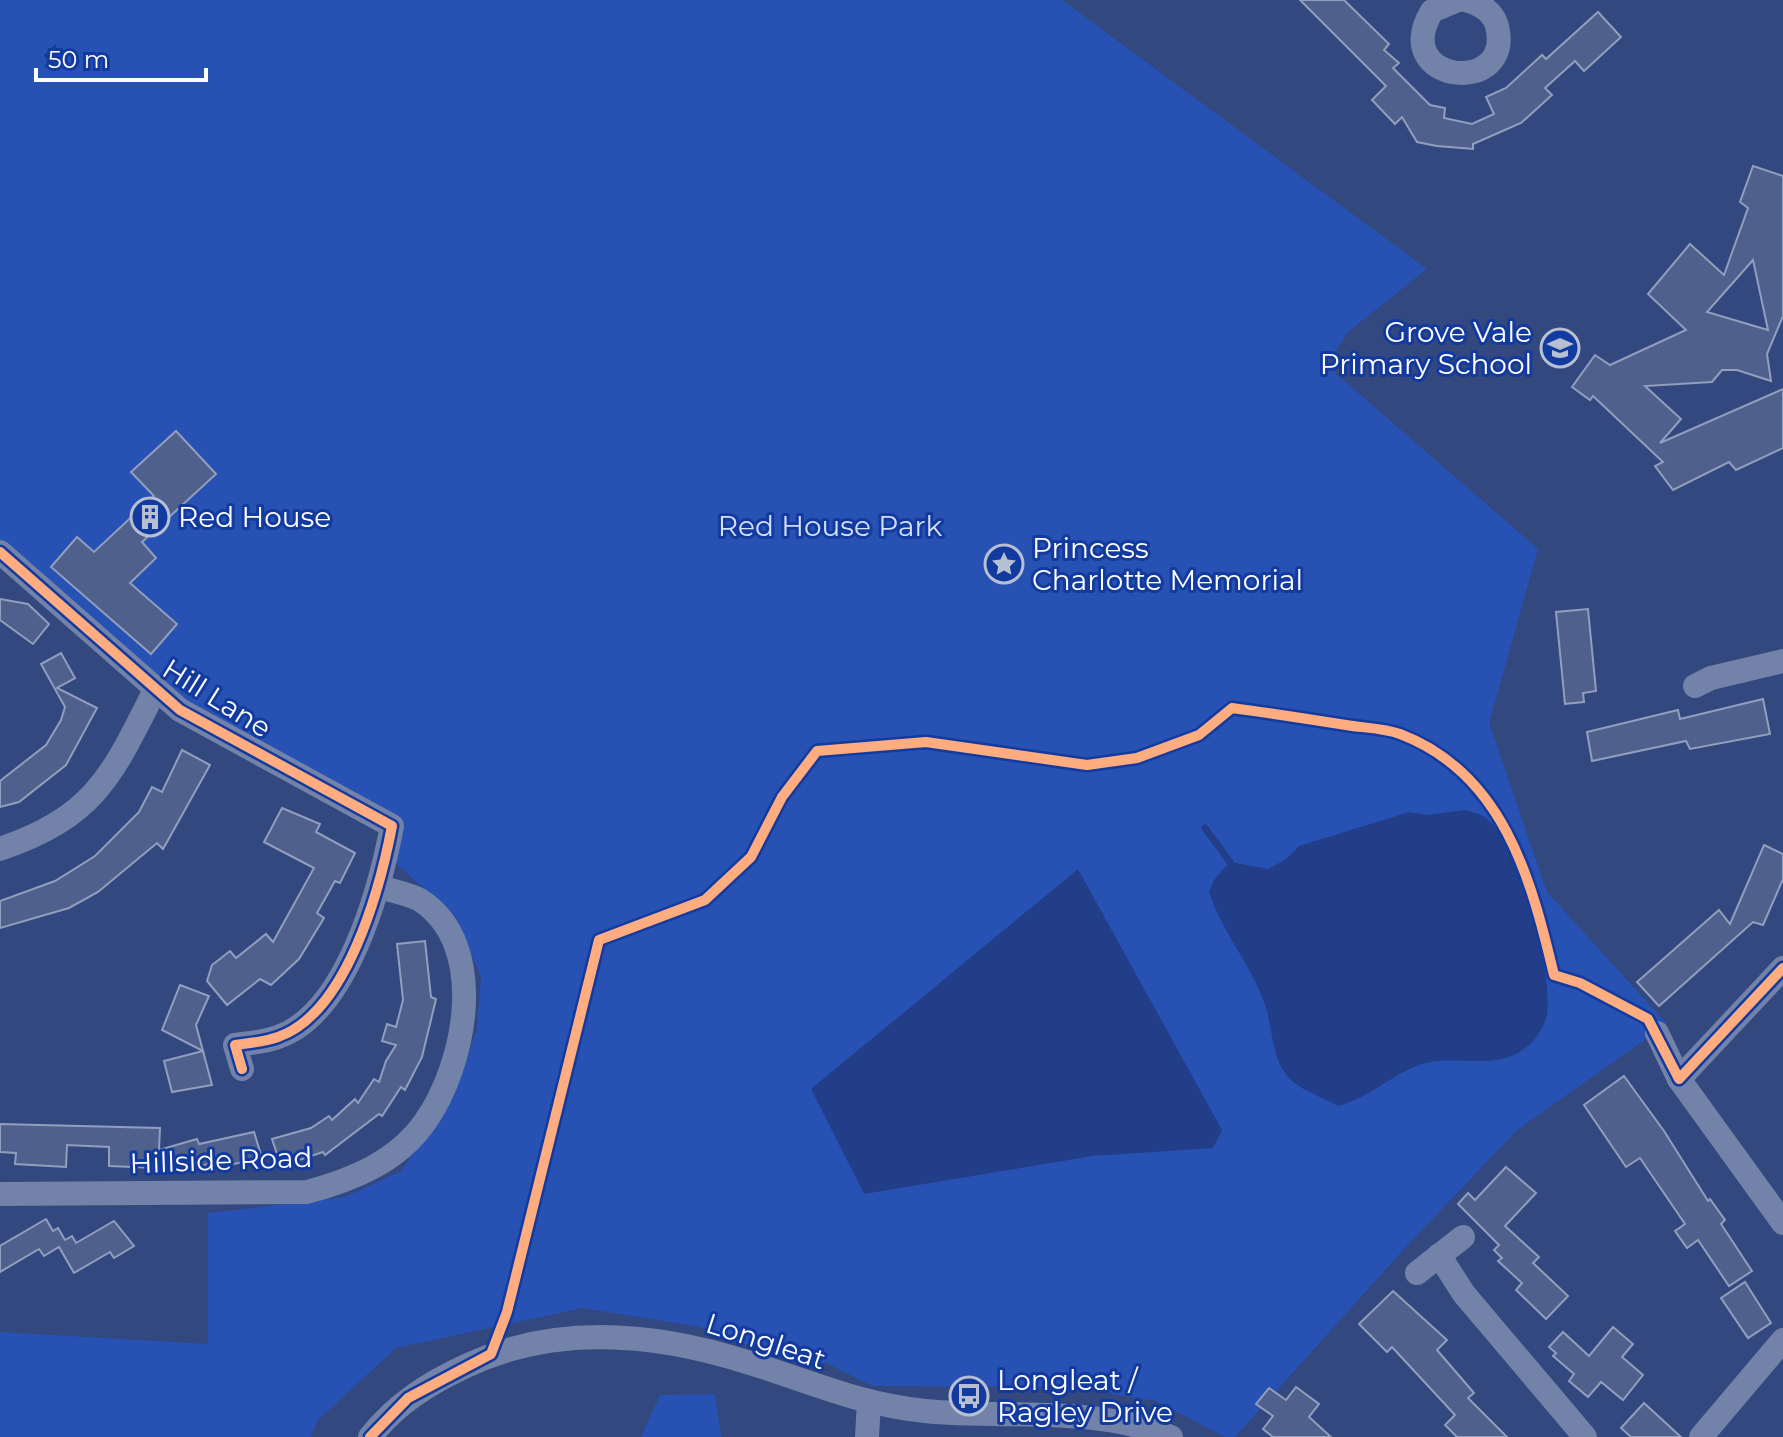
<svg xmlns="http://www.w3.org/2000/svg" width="1783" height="1437" viewBox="0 0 1783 1437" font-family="Montserrat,sans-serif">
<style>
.green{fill:#2752b4}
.water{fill:#223e89}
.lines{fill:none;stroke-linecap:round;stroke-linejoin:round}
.stream{stroke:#223e89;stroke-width:7}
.building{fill:#4e608b;stroke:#929ebd;stroke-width:2;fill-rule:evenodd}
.minor{stroke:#7282a8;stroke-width:24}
.cycleway-casing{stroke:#133a9e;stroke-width:15}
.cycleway{stroke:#ffac80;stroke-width:10}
.labels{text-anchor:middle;stroke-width:6;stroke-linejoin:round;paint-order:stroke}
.poi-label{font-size:28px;fill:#fff;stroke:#133a9e;text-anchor:start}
.park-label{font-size:28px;fill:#d2dffe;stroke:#133a9e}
.street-label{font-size:28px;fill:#fff;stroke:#133a9e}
</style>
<rect width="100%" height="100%" fill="#32487e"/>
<g class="green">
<polygon points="0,0 1062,0 1427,269 1349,331 1326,365 1538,549 1489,723 1547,892 1667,1024 1517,1130 1404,1249 1235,1437 1225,1437 1156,1401 1071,1387 872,1386 828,1364 740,1343 699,1327 583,1308 396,1348 318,1420 311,1437 0,1437 0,1332 208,1344 208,1213 345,1197 401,1171 454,1096 477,1029 481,977 456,917 393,861 398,819 173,694 0,542"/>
<polygon points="715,1394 721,1437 641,1437 660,1395"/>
</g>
<g class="water">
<path d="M1465 810C1470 812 1478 813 1483 816 1520 839 1553 972 1547 1014 1545 1025 1538 1037 1529 1045 1500 1071 1465 1056 1430 1062 1396 1069 1372 1098 1338 1106 1324 1098 1300 1090 1289 1078 1272 1060 1273 1031 1266 1008 1253 966 1222 933 1209 892L1215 878 1230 862 1268 869 1285 860 1299 846 1409 812 1427 815Z"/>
<polygon points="1078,869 1222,1130 1213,1148 1093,1156 864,1194 811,1089"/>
</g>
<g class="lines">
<polyline class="stream" points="1205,828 1230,862"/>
</g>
<g class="building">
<polygon points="1300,0 1344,0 1389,44 1384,50 1399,63 1393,68 1430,105 1445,108 1444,118 1472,124 1494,114 1486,97 1506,88 1542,55 1546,59 1598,12 1621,37 1584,71 1575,61 1545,88 1552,95 1521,123 1473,144 1473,149 1437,146 1417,142 1402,117 1395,124 1372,100 1386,86"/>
<path d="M1753 166 1783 176V316L1767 354 1771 381 1737 370H1722L1712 382 1645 386 1681 419 1660 443 1783 389V448L1736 470 1729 462 1673 490 1655 466 1663 462 1593 396 1590 400 1572 387 1595 355 1610 365 1686 330 1648 294 1690 244 1724 275 1748 208 1740 202ZM1753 260 1768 330 1707 312Z"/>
<polygon points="176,431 216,474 142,542 156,558 130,583 177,624 151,654 51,567 77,537 94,552 154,496 131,472"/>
<polygon points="0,599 28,604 49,624 33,644 0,620"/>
<polygon points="1588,609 1596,691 1583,693 1584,702 1565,704 1556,612"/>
<polygon points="61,653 75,678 57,688 97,708 66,765 19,802 0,807 0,781 46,745 61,720 65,707 41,664"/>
<polygon points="1763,699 1770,734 1690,749 1686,741 1592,761 1587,732 1678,710 1680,719"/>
<polygon points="182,750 210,765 163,849 157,843 98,892 69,908 0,928 0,901 55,881 95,856 139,812 152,787 162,792"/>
<polygon points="282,808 320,824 316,832 355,853 340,883 335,881 317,913 324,918 299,959 271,985 260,979 227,1005 207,981 212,965 230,951 236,958 266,934 273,942 314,868 264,842"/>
<polygon points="1764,845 1783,854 1783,879 1763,925 1753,922 1659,1006 1637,982 1719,910 1730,924"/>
<polygon points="425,941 431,997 436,999 422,1057 405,1090 401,1087 382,1116 379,1114 325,1155 323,1152 281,1166 272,1139 311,1128 329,1116 332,1120 355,1099 358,1103 374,1079 379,1082 386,1061 396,1045 382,1041 387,1024 396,1027 403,1000 397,944"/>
<polygon points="180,985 209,996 196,1025 203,1051 162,1030"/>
<polygon points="203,1051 212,1085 172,1092 164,1061"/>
<polygon points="1624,1076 1664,1131 1708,1201 1710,1199 1725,1220 1721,1224 1752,1271 1729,1286 1698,1240 1687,1248 1675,1231 1685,1224 1640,1158 1626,1167 1584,1105"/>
<polygon points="0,1124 160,1128 159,1150 197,1139 199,1144 254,1132 262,1158 210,1169 208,1164 182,1172 181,1169 109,1166 109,1147 67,1145 66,1167 15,1164 16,1153 0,1152"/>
<polygon points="1506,1167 1536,1193 1505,1226 1539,1257 1533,1263 1568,1296 1546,1319 1516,1290 1522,1283 1498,1261 1502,1258 1494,1250 1499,1245 1458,1204 1468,1193 1475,1200"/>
<polygon points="46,1219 53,1231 58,1228 65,1240 72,1236 76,1243 114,1221 134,1246 114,1258 110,1252 74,1273 59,1247 44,1256 39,1249 0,1272 0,1246"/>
<polygon points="1745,1282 1771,1323 1748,1338 1721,1298"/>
<polygon points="1393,1291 1447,1340 1437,1350 1474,1393 1468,1398 1507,1437 1457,1437 1445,1425 1455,1415 1392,1347 1387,1352 1359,1324"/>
<polygon points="1613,1327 1633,1344 1622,1357 1643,1375 1623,1400 1601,1382 1588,1397 1569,1381 1574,1374 1553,1356 1556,1353 1549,1347 1563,1332 1589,1356"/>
<polygon points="1296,1387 1319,1404 1309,1417 1331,1437 1273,1437 1263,1429 1273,1416 1256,1404 1269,1388 1286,1400"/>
<polygon points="1644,1403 1681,1437 1631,1437 1621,1428"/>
</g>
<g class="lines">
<g class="minor">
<path d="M1458 0 1432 11C1388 84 1515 97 1497 26 1493 11 1480 4 1465 0"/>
<path d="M0 552 180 710 392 826C380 889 347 1013 278 1037 265 1042 249 1043 235 1045L242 1069"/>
<polyline points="1695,686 1711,678 1783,661"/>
<path d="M0 849C96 816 112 775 155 690"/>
<polyline points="1657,1033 1679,1079 1783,1223"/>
<polyline points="1679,1079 1783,968"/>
<path d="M0 1194 307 1192C352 1180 397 1162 425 1122 465 1066 490 945 420 900 410 894 392 891 380 887"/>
<polyline points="1439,1255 1464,1294 1585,1437"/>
<polyline points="1417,1273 1463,1237"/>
<path d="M370 1437C396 1404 429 1383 466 1366 557 1323 657 1333 750 1363 812 1382 858 1404 925 1411 1007 1419 1093 1405 1171 1437"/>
<polyline points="867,1437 869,1402"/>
<polyline points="1701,1437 1783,1340"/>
</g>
<defs>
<g id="cycleway">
<path d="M0 552 180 710 392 826C380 889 347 1013 278 1037 265 1042 249 1043 235 1045L242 1069"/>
<path d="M370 1437 408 1398 491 1354 507 1312 599 940 705 900 751 857 782 797 817 751 926 742 1087 765 1137 758 1199 735 1232 708C1270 713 1308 719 1346 725 1363 728 1384 728 1400 734 1503 773 1531 878 1554 975L1580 983 1648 1019 1679 1079 1783 968"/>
</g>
</defs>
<use href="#cycleway" class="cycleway-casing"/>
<use href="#cycleway" class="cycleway"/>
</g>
<defs>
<symbol id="school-ring" viewBox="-11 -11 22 22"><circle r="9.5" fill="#133a9e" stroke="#b7bfd2" stroke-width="1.5"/><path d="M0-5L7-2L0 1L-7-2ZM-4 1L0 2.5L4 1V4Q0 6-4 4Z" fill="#b7bfd2"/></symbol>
<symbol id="building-ring" viewBox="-11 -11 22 22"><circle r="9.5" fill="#133a9e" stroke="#b7bfd2" stroke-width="1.5"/><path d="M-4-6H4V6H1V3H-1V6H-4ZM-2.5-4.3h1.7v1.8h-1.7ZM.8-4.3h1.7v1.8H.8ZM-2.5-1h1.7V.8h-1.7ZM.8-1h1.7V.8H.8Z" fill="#b7bfd2"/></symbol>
<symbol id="sight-ring" viewBox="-11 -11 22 22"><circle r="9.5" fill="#133a9e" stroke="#b7bfd2" stroke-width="1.5"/><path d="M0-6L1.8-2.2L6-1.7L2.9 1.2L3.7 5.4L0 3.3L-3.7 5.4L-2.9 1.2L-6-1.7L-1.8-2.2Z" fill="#b7bfd2"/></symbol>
<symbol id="bus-ring" viewBox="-11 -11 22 22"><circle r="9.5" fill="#133a9e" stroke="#b7bfd2" stroke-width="1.5"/><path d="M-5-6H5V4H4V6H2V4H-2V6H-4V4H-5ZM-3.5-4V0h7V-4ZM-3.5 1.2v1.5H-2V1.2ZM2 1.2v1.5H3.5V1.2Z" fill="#b7bfd2"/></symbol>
</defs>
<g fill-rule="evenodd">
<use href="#school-ring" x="1538" y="326" width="44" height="44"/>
<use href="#building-ring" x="128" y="495" width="44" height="44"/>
<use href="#sight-ring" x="982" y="542" width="44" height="44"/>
<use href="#bus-ring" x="947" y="1374" width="44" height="44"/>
</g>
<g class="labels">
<g class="poi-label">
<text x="1532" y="342" text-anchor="end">Grove Vale<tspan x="1532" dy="32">Primary School</tspan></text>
<text x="178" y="527">Red House</text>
<text x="1032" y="558">Princess<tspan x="1032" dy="32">Charlotte Memorial</tspan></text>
<text x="997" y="1390">Longleat /<tspan x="997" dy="32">Ragley Drive</tspan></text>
</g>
<g class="park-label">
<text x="830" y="536">Red House Park</text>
</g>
<g class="street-label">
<text transform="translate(217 698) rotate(32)" y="10">Hill Lane</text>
<text transform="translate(221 1160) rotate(-2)" y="10">Hillside Road</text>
<text transform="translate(766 1341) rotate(18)" y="10">Longleat</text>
</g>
</g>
<path d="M36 68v12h170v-12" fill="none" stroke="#ffffff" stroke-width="4"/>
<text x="48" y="68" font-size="24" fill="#ffffff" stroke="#133a9e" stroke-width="6" paint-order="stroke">50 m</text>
</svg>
